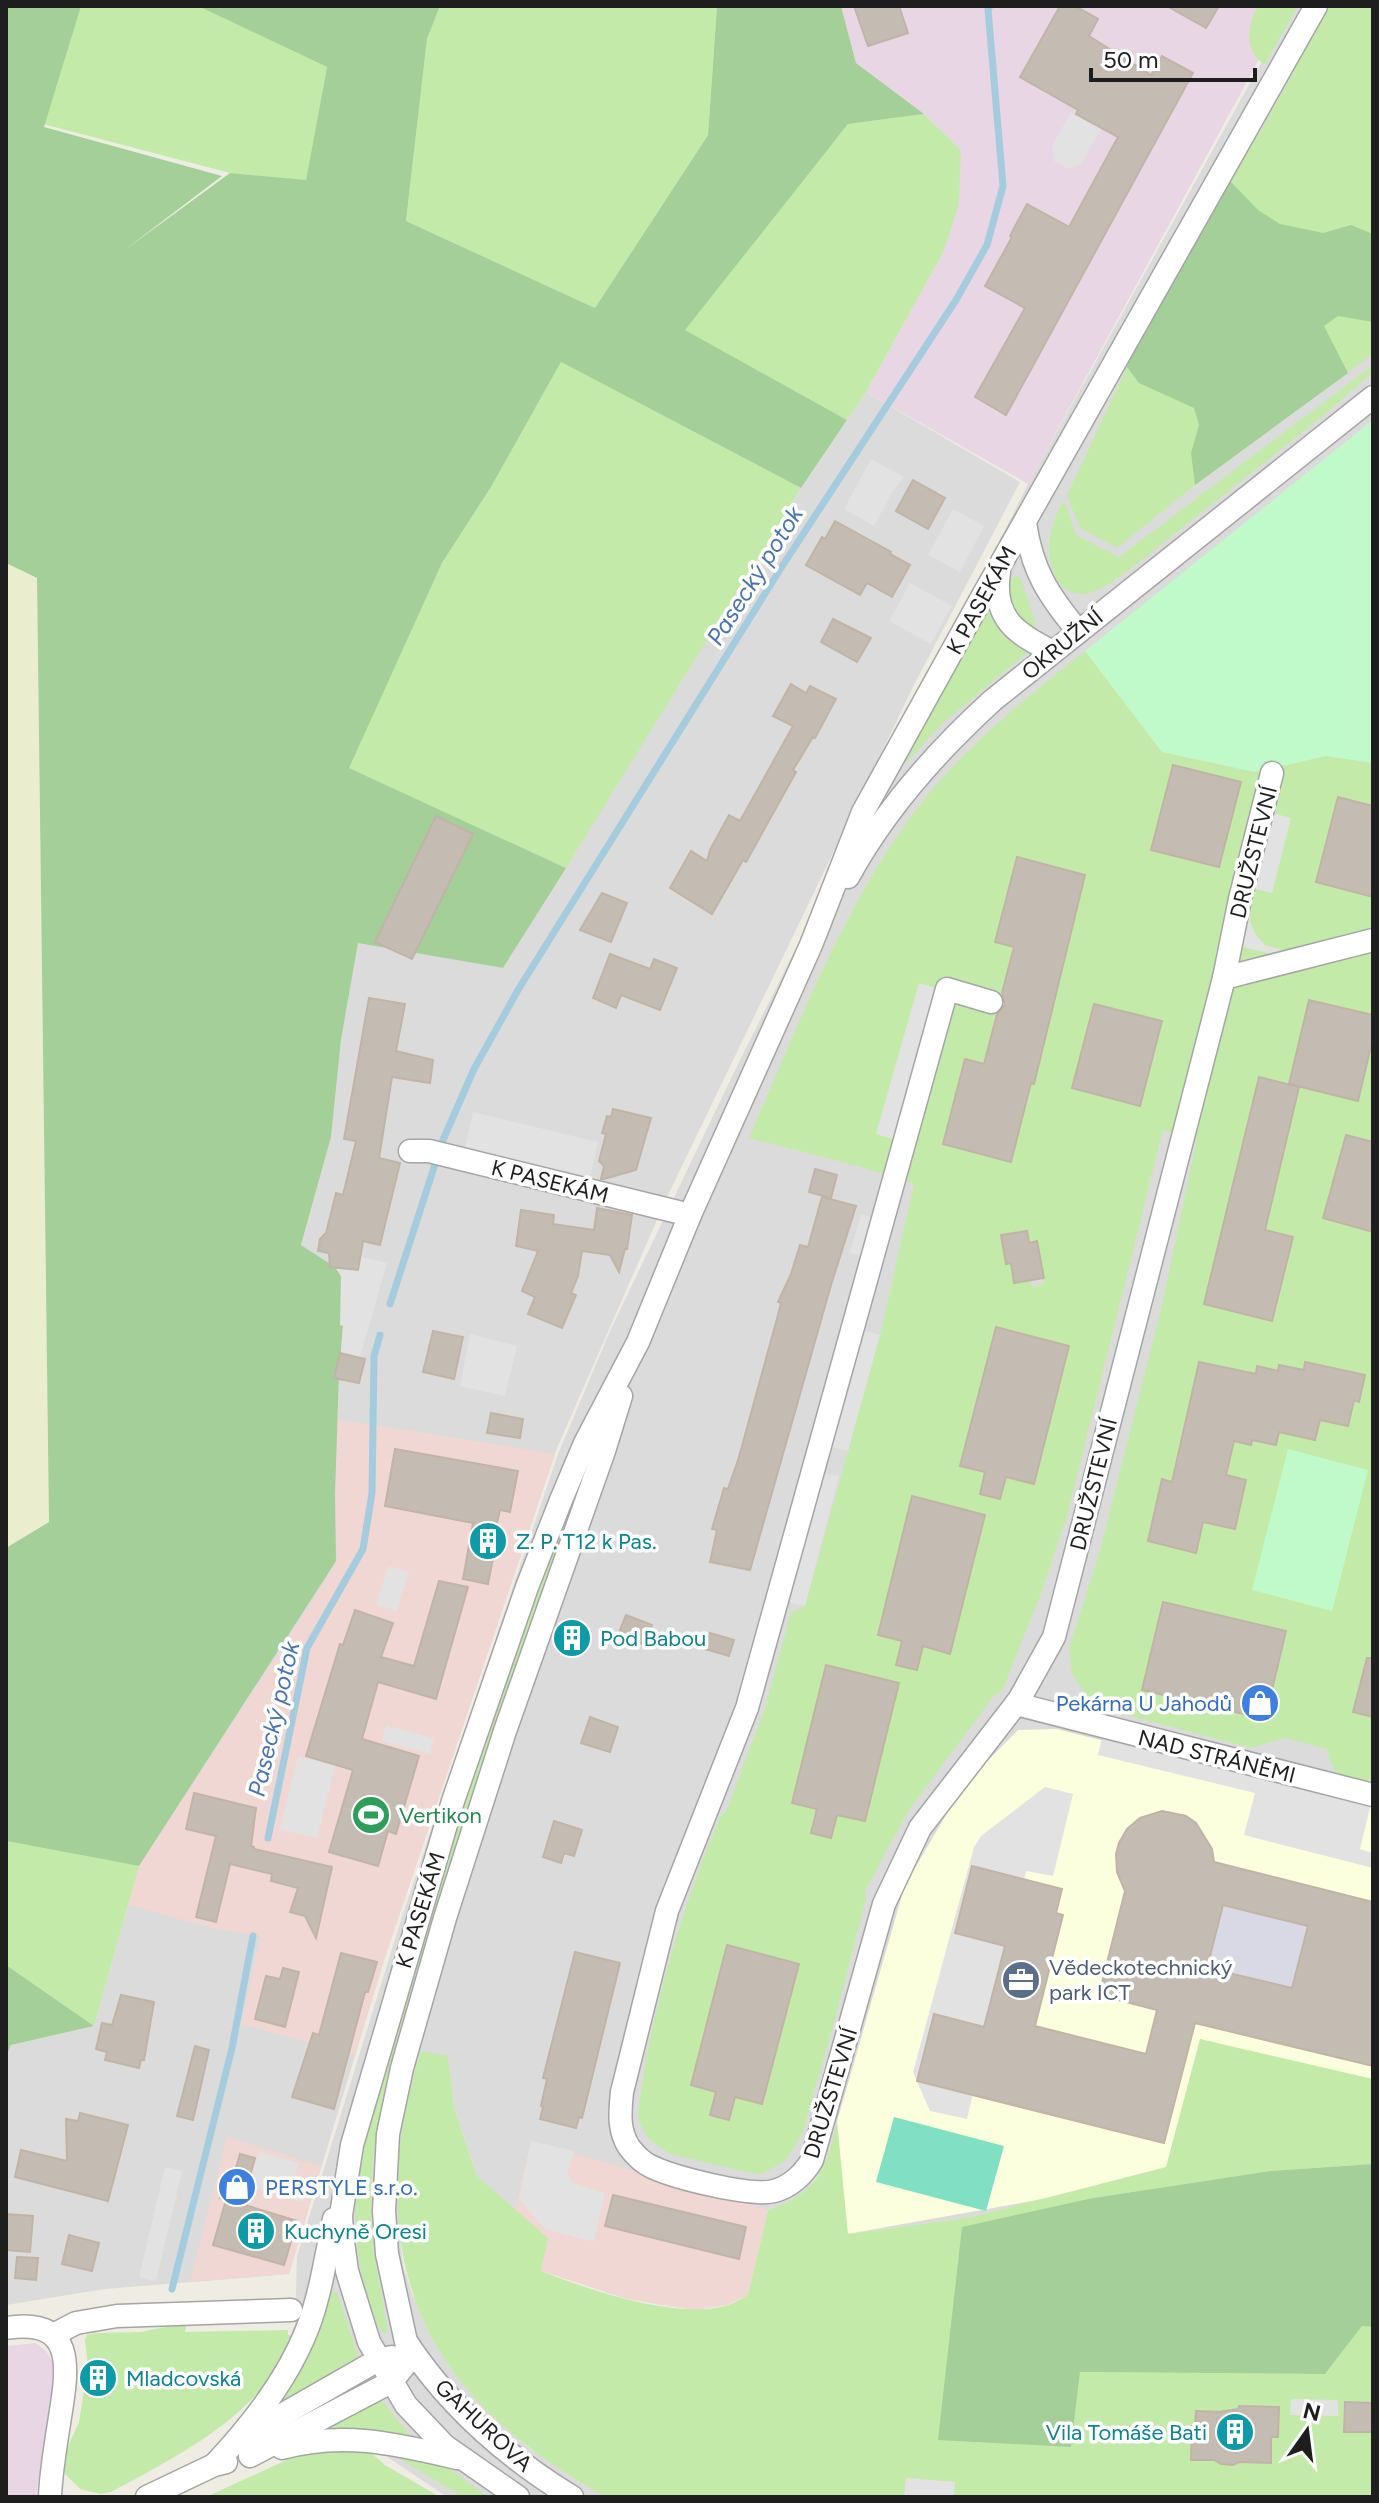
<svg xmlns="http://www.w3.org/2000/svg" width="1379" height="2503" viewBox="0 0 1379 2503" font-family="Figtree,sans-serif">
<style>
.residential{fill:#dcdbdb}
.commercial{fill:#f0d7d3}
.industrial{fill:#e9d6e4}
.education{fill:#fcffdd}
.farmland{fill:#eaeecf}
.grass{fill:#c4eaa9;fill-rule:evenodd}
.forest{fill:#a4cf98}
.park{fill:#c0faca}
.pitch{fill:#81e0c3}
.parking{fill:#e2e2e2}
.plaza{fill:#d9d8e5}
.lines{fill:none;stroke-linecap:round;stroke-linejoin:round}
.stream{stroke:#a4ccde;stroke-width:7}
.building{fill:#c4bcb3;stroke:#c1b4a6;stroke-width:2;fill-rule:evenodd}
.minor-casing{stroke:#a5a5a5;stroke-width:25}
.minor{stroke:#fff;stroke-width:22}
.labels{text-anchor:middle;stroke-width:7;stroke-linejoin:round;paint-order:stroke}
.street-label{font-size:22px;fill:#1e1e1e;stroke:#fff}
.culture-label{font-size:22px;fill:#0d838f;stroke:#fff;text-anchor:start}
.shop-label{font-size:22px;fill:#366cbe;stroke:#fff;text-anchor:end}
.leisure-label{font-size:22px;fill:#27864d;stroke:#fff;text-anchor:start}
.service-label{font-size:22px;fill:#4e5e75;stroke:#fff;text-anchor:start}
.water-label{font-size:24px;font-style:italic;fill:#4974af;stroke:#fff}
</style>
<rect width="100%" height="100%" fill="#efece4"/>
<g class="residential">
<polygon points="1289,6 1373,6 1373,2136 972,2217 847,2234 829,2152 822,2170 809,2188 790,2203 768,2210 661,2305 607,2293 477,2176 454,2107 448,2056 400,2148 399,2227 403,2265 412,2294 439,2350 457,2376 491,2414 532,2450 606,2497 447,2497 389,2458 295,2328 297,2256 401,1920 465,1729 558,1454 610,1331 738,1064 1028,484 1261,63"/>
<polygon points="866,392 1020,482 915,683 668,1195 557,1448 385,1957 289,2274 105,2289 6,2305 6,2057 11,2045 94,2026 139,1866 273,1658 335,1494 339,1375 335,1267 301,1245 331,1137 341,1040 358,942 503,968 801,488"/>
</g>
<g class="commercial">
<polygon points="337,1419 555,1454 385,1957 355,2055 241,2024 261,1936 216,1929 128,1905 139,1866 337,1563 335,1494"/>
<polygon points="227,2137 321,2166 289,2274 190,2282"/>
<polygon points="531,2141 768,2210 748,2295 727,2305 694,2310 627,2299 541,2271 515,2209"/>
</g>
<g class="industrial">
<polygon points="841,6 1288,6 1028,484 866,392 943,253 961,150 924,114 856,63"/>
<polygon points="36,2343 46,2351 53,2362 54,2375 36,2497 6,2497 6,2346"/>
</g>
<polygon class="education" points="1056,1729 1373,1808 1373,2140 847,2234 837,2122 905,1885 963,1786 1018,1730"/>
<polygon class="farmland" points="6,563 37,578 49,1522 6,1548"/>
<g class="grass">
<polygon points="80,6 198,6 327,67 306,181 230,173 43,124"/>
<polygon points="440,6 717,6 708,135 595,308 406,221 427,39"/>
<path d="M1258 6H1298L1265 65C1243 51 1247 26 1258 6Z"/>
<polygon points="1330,6 1373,6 1373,354 1195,485 1117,548 1080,528 1067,495 1127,367 1137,339 1255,135 1258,136"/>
<polygon points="924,114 961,150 959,204 943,253 866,392 847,420 684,330 848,124"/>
<polygon points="561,362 801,488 566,868 348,768 442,563 491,487"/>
<path d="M1373 365V372L1317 421 1133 567C1120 576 1105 589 1090 593 1055 601 1044 558 1051 532 1053 522 1058 512 1062 502L1066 505 1076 535 1119 557Z"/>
<path d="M1016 576 1020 577 1035 621 1036 626 1033 631C1016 616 1005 604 1010 580Z"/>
<polygon points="988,608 1004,633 1027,653 943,723 898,771 897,770"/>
<path d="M1085 651 1162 752 1255 772 1326 756 1373 763V1787C1347 1780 1332 1779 1327 1749L1285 1738 1251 1748 1100 1708 1085 1694 1072 1674 1069 1648 1100 1551 1162 1305 1197 1138 1163 1130 1067 1516 1042 1591 1002 1691 993 1697 909 1810 865 1891 866 1899 832 2030 802 2135 785 2161 763 2173 756 2174 670 2154 649 2139 640 2124 638 2114C651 2010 680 1913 720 1817L727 1809 765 1708 791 1613 805 1606 880 1335 914 1184 861 1167 749 1138C801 1019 851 885 936 785 980 734 1033 693 1085 651ZM1027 1231 1029 1243 1037 1242 1044 1284 1032 1287 1030 1280 1014 1283 1011 1263H1006L1001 1236ZM995 1328 1069 1346 1034 1484 1006 1477 1000 1499 980 1494 985 1472 961 1465ZM912 1497 985 1515 950 1653 923 1646 916 1670 896 1665 902 1641 878 1635ZM826 1665 899 1683 865 1821 837 1815 831 1838 817 1809 792 1803ZM727 1946 799 1965 763 2104 735 2097 729 2120 710 2115 716 2092 691 2085Z"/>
<path d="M569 1505 572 1506 570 1515C518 1657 468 1799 425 1944 402 2024 373 2108 371 2192 370 2239 379 2284 388 2330L385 2334C377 2329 375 2317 372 2308 355 2261 351 2214 360 2165 372 2101 394 2039 412 1977 458 1818 511 1661 569 1505Z"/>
<polygon points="6,1841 139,1866 94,2026 6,1965"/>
<path d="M1200 2039 1373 2079V2164L1270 2171 1093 2198 1080 2372 1325 2374 1362 2326 1373 2327V2497H606C463 2417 382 2317 400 2147 403 2114 412 2083 421 2051L448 2056 454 2107 477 2176 548 2238 541 2271C589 2290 674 2319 725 2306 733 2304 740 2299 748 2295L768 2210C818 2193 825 2171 837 2122L848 2234 972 2217 1166 2167Z"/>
<polygon points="332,2290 338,2295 359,2359 276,2406 328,2292"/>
<path d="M187 2322 185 2332 288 2330V2335L294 2336C288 2349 281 2363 273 2375 231 2430 170 2460 111 2492L101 2494 80 2489 65 2474 63 2463 65 2453 79 2422 88 2367 85 2340 87 2335 96 2333 141 2332Z"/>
<polygon points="381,2399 412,2438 325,2430 324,2428"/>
<polygon points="346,2448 370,2452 385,2465 440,2497 206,2497 304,2452"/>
<polygon points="391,2454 440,2462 488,2497 463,2497"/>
</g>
<g class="forest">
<polygon points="6,6 81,6 44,127 222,176 122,252 230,173 306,180 327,67 198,6 440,6 427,39 406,221 595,308 708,135 717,6 841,6 856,63 924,114 848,124 685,330 847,420 801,488 561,362 491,487 442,563 349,768 566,868 503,968 358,943 341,1040 331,1137 301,1245 335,1267 341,1276 343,1326 339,1375 335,1494 336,1561 139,1866 6,1841 6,1548 49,1522 37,578 6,563"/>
<polygon points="1230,181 1258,210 1280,224 1323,233 1351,225 1373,234 1373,322 1338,316 1324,326 1348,373 1195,485 1191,453 1199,425 1194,408 1139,383 1127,367 1137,339"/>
<polygon points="6,1965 94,2026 11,2045 6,2057"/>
<polygon points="1373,2164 1373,2327 1362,2326 1325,2374 1080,2372 1071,2447 938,2440 962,2227 1093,2198 1270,2171"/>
</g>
<g class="park">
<polygon points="1373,420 1373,763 1326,756 1255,772 1162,752 1085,651"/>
<polygon points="1288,1449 1368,1470 1332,1611 1252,1590"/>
</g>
<polygon class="pitch" points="894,2117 1004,2146 986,2211 876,2182"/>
<g class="parking">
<polygon points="1071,112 1101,129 1082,163 1069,169 1054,161 1052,146"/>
<polygon points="871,459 904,477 893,491 874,526 844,509"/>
<polygon points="953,509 984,526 960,572 928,555"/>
<polygon points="910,583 952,606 931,644 889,621"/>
<polygon points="1253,808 1291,818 1272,893 1234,883"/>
<polygon points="1250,912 1250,922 1256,935 1265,945 1289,952 1289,958 1239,946 1245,913"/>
<polygon points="919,983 957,994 913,1145 876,1134"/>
<polygon points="473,1112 598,1142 589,1183 464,1153"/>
<polygon points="861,1214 874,1218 863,1256 850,1253"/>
<polygon points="338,1251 387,1263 360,1357 359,1378 339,1375 343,1326 340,1325 341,1276 335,1267"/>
<polygon points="842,1324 880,1335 848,1451 809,1442"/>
<polygon points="470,1334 517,1346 505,1396 460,1386"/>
<polygon points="802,1468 839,1476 805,1606 766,1596"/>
<polygon points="388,1566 409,1572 397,1611 376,1605"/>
<polygon points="386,1725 434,1739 430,1754 382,1741"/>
<polygon points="1104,1728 1373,1795 1360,1849 1373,1853 1373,1868 1244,1835 1255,1793 1098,1755"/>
<polygon points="298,1756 335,1766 317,1838 280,1829"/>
<polygon points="1045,1787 1073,1794 1053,1876 1026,1871 967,2119 930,2111 913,2072 974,1847 981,1836"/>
<polygon points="531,2141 574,2151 567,2174 573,2183 605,2193 594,2242 545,2229 519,2199"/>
<polygon points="259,2152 299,2163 294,2179 308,2183 303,2202 249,2187"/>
<polygon points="165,2167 182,2171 156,2281 139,2277"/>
<polygon points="1291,2399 1338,2400 1338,2416 1290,2415"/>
<polygon points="906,2478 955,2482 954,2497 904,2497"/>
</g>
<polygon class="plaza" points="1223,1905 1308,1926 1292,1988 1220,1971 1205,1976"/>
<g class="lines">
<g class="stream">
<polyline points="443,1140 474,1069 518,990 781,568 956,300 987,245 1003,186 988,9 990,6"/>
<polyline points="390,1304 437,1158"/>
<polyline points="268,1838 307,1648 363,1549 372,1493 374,1356 380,1335"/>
<polyline points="172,2289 232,2048 253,1936"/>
</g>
</g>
<g class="building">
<polygon points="854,6 899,6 908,33 868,46"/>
<polygon points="1060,6 1075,6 1098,19 1089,36 1151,75 1162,56 1193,73 1006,415 975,397 1025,308 985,286 1012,237 1010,236 1027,204 1069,227 1118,137 1076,114 1078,110 1020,77"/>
<polygon points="1167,6 1219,6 1206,28"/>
<polygon points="913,480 945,498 928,529 896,511"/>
<polygon points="835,521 891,552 890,554 910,565 892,597 867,583 860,595 806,565 822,537 825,539"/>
<polygon points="833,619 871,638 857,662 821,642"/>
<polygon points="791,684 806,693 810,686 836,699 815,738 813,737 793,770 796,772 746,862 743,860 712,914 670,888 691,851 707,861 710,850 729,815 740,821 793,726 773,716"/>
<polygon points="1173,765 1241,782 1219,867 1151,850"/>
<polygon points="1338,797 1373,806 1373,897 1316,882"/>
<polygon points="436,816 473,834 412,959 375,942"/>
<polygon points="1017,857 1085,875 1034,1084 1031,1083 1011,1162 943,1144 965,1059 984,1064 997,1014 1005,1005 1002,993 1014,947 995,942"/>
<polygon points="602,893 627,903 611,942 580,930"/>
<polygon points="610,954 650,969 654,959 677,968 660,1010 621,995 616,1008 593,998"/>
<polygon points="369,998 405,1004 396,1051 433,1060 430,1083 392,1077 379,1158 400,1163 380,1245 363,1241 358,1270 330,1267 329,1253 318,1251 320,1239 326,1233 336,1193 343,1195 356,1141 344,1139"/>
<polygon points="1309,1000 1373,1015 1373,1038 1358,1101 1289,1084"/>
<polygon points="1094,1004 1162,1021 1140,1106 1072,1088"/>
<polygon points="1259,1077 1299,1087 1265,1230 1293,1237 1272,1321 1204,1304"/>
<polygon points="613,1109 651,1118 636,1170 604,1179 601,1179 604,1166 599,1161 606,1134 602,1133 607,1116 611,1117"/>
<polygon points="1346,1135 1373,1142 1373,1232 1323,1218"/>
<polygon points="815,1169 837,1175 831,1198 809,1192"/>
<polygon points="822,1197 856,1206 831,1285 750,1570 710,1562 717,1530 712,1529 724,1488 728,1489 739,1457 778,1315 781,1303 778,1302 791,1274 800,1245 808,1247"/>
<polygon points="597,1208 632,1215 627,1249 625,1249 619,1272 610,1255 582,1251 578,1276 571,1293 576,1295 562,1328 528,1314 535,1297 522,1291 538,1251 516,1246 521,1210 554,1215 553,1224 594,1230"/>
<polygon points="1027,1231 1029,1243 1037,1241 1044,1278 1014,1283 1011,1263 1006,1264 1001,1235"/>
<polygon points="996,1327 1069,1346 1034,1484 1006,1477 1000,1499 980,1494 985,1472 960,1466"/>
<polygon points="433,1331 463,1337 454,1379 423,1372"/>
<polygon points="340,1353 365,1359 359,1383 334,1378"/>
<polygon points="1199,1362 1256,1374 1257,1366 1278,1371 1279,1365 1304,1370 1305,1362 1365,1375 1359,1402 1354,1400 1348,1426 1320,1420 1315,1440 1279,1432 1276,1445 1252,1440 1251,1445 1234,1441 1226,1475 1246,1480 1235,1529 1203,1522 1196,1553 1148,1541 1162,1479 1172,1482"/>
<polygon points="491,1413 523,1419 520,1438 487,1433"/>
<polygon points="395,1449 518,1471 510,1512 500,1510 489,1557 493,1558 488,1584 463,1579 473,1523 385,1506"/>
<polygon points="912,1496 985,1515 950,1654 923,1646 917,1670 896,1665 902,1641 878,1635"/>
<polygon points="439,1581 468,1587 436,1699 378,1682 362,1739 419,1756 396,1834 388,1831 378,1866 329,1852 353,1770 306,1756 340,1644 343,1645 355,1610 393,1623 381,1657 414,1666"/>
<polygon points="1163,1602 1286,1631 1265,1719 1142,1690"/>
<polygon points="626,1615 652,1625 645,1645 618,1635"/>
<polygon points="710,1633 734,1640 729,1656 705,1649"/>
<polygon points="1367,1658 1373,1658 1373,1717 1353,1712"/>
<polygon points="826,1665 899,1683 865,1821 837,1815 831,1838 811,1833 817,1809 792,1803"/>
<polygon points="590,1717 618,1727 610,1752 581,1743"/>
<polygon points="194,1793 256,1808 251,1846 254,1847 254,1849 332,1867 316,1938 305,1916 290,1912 298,1888 271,1881 272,1874 230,1864 216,1922 196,1917 216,1836 186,1829"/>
<path d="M1162 1811 1186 1816 1196 1823 1212 1849 1214 1862 1373 1902V2066L1195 2023 1164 2143 917 2081 934 2014 984 2027 1005 1946 955 1933 972 1866 1062 1889 1056 1913 1063 1915 1035 2026 1146 2054 1157 2010 1099 1995 1125 1891 1117 1872 1116 1854 1119 1843 1127 1829 1140 1818ZM1223 1905 1308 1926 1292 1988 1207 1968Z"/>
<polygon points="554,1821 582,1830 574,1856 564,1853 561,1863 543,1857"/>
<polygon points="727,1945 799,1964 762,2104 735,2097 729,2120 710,2115 716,2092 691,2085"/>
<polygon points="575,1952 620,1963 582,2118 579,2117 576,2128 540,2119 543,2107 541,2106 547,2079 543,2078"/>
<polygon points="341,1953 377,1962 368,1992 365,1992 334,2109 292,2097 313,2033 319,2035"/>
<polygon points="283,1968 299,1972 285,2027 255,2019 266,1976 280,1979"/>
<polygon points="121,1995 154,2002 144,2060 141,2060 139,2068 105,2060 107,2052 96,2049 102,2023 112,2025"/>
<polygon points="195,2046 209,2050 193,2120 177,2116"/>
<polygon points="80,2113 128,2125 108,2201 15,2177 21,2150 67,2161 66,2119 78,2121"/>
<polygon points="240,2154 255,2158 242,2204 297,2221 284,2265 213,2245 226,2200 220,2198 229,2170 235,2171"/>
<polygon points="613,2195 746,2227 739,2259 605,2226"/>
<polygon points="6,2214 33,2216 30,2252 6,2250"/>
<polygon points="69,2235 99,2243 92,2271 62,2264"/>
<polygon points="17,2257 38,2258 36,2280 15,2278"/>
<polygon points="1345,2402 1373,2403 1373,2432 1344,2432"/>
<polygon points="1239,2406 1279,2407 1278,2437 1271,2437 1271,2463 1239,2462 1233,2465 1221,2464 1214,2460 1191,2460 1192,2426 1195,2426 1196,2411 1219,2412 1238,2409"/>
</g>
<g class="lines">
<defs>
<g id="minor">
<path d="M1025 523C1032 570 1048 595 1078 631"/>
<path d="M999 572C992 618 1016 634 1053 652"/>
<path d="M848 877C885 809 936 752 993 700L1373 397"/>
<polyline points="1224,978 1373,940"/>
<path d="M991 1002 947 989 747 1708 667 1911 622 2092C620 2112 618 2130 629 2147 635 2155 643 2163 652 2167 676 2178 751 2197 774 2191 790 2187 804 2174 812 2160L884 1904 920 1828 1019 1700 1054 1637 1224 978 1240 899 1272 773"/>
<polyline points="410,1151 429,1151 690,1215"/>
<polyline points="1016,1704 1373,1795"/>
<path d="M6 2328C76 2317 68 2368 60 2417 56 2444 51 2470 50 2497"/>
<polyline points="53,2335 76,2323 117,2316 291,2310"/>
<path d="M407 2343C449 2406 508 2458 572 2497"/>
<polyline points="247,2435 378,2360 392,2357"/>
<path d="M282 2448C344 2431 396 2444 457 2458"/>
<polyline points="250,2456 391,2382 405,2365 408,2351 387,2254 384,2211 388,2134 402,2068 445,1918 505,1731 604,1451 621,1396"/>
<path d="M214 2465C251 2426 288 2379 308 2327 321 2293 326 2255 334 2219"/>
<polyline points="147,2497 214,2465 226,2462"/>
<polyline points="518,2497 445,2446 406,2405 369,2342 347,2271 342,2235 341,2215 352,2145 453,1801 527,1587 561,1500 585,1443 638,1342 690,1215 811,945 863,812 981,599 1316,6"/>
</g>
</defs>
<use href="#minor" class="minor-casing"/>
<use href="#minor" class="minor"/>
</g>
<defs>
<symbol id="building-disc" viewBox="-11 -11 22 22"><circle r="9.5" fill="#0f9aa8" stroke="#fff"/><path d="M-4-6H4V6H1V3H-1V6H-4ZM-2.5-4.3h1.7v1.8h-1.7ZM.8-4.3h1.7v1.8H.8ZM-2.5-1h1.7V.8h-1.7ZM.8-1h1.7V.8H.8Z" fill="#fff"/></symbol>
<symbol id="shop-disc" viewBox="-11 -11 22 22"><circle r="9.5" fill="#3f7fe0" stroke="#fff"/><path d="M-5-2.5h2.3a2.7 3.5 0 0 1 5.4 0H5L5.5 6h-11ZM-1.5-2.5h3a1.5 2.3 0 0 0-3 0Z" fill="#fff"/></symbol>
<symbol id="stadium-disc" viewBox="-11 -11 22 22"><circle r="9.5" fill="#2e9e5b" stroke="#fff"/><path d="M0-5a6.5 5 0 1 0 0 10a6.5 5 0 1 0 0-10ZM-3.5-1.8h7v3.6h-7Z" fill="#fff"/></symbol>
<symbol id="office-disc" viewBox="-11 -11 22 22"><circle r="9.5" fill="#5c6f8a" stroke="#fff"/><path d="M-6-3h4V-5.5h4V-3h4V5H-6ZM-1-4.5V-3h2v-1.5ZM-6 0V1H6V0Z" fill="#fff"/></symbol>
</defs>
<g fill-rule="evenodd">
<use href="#building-disc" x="466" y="1519" width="44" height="44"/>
<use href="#building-disc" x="550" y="1616" width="44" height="44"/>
<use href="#shop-disc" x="1238" y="1681" width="44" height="44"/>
<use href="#stadium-disc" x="349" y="1793" width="44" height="44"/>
<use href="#office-disc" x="999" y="1958" width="44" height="44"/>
<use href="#shop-disc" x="215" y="2165" width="44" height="44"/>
<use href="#building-disc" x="234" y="2209" width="44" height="44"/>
<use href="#building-disc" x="76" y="2356" width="44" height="44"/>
<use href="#building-disc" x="1213" y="2410" width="44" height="44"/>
</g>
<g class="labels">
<g class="street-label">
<text transform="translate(981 600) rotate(-61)" y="8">K PASEKÁM</text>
<text transform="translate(1062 644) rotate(-39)" y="8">OKRUŽNÍ</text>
<text transform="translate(1253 852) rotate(-76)" y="8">DRUŽSTEVNÍ</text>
<text transform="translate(550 1181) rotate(14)" y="8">K PASEKÁM</text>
<text transform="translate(1093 1484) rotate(-76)" y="8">DRUŽSTEVNÍ</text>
<text transform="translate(1217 1756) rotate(14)" y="8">NAD STRÁNĚMI</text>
<text transform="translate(420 1910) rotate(-73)" y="8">K PASEKÁM</text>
<text transform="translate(830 2093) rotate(-73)" y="8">DRUŽSTEVNÍ</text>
<text transform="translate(484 2425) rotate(43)" y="8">GAHUROVA</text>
</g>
<g class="culture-label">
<text x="516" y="1549">Z. P. T12 k Pas.</text>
<text x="600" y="1646">Pod Babou</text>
<text x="284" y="2239">Kuchyně Oresi</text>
<text x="126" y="2386">Mladcovská</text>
<text x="1207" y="2440" text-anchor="end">Vila Tomáše Bati</text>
</g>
<g class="shop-label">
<text x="1232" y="1711">Pekárna U Jahodů</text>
<text x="265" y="2195" text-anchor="start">PERSTYLE s.r.o.</text>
</g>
<g class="leisure-label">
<text x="399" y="1823">Vertikon</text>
</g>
<g class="service-label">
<text x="1049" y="1975">Vědeckotechnický<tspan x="1049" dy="25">park ICT</tspan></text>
</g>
<g class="water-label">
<text transform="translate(755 576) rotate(-58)" y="8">Pasecký potok</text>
<text transform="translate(274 1719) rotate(-77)" y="8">Pasecký potok</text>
</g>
</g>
<rect width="1379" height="2503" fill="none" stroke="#1e1e1e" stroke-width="16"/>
<g transform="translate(1307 2431) rotate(14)" stroke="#ffffff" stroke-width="6" paint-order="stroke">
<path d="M0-6L14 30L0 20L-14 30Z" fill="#1e1e1e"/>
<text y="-12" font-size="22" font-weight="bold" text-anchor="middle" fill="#1e1e1e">N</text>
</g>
<path d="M1091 68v12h164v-12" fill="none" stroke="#1e1e1e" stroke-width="4"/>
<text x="1103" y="68" font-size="24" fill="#1e1e1e" stroke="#ffffff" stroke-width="6" paint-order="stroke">50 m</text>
</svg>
